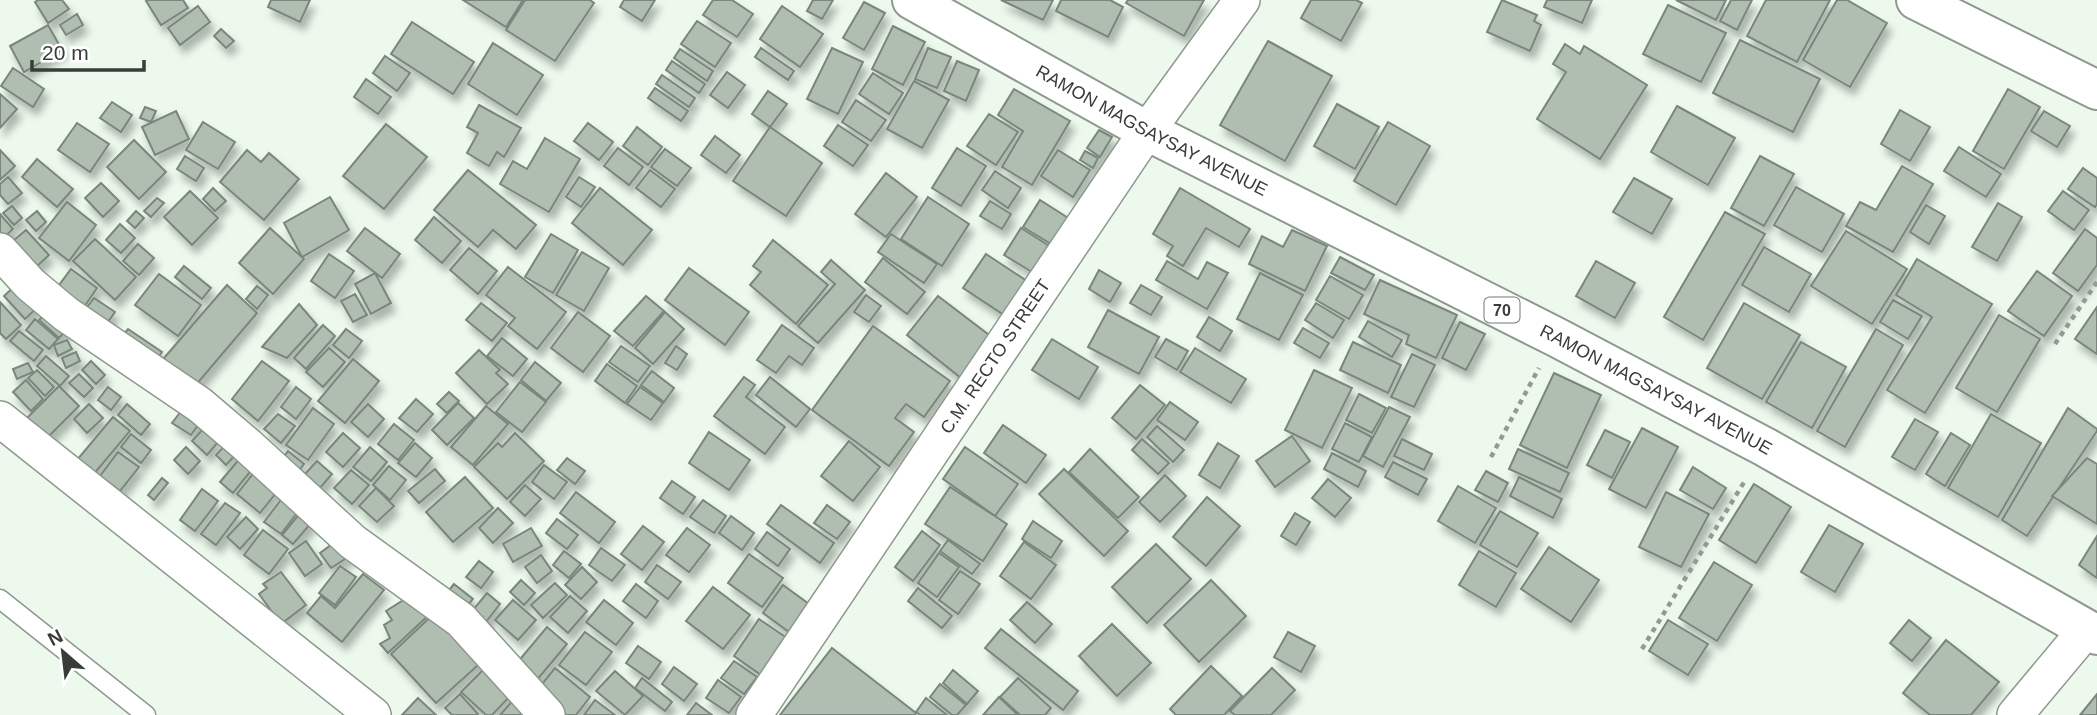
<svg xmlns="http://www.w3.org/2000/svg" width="2097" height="715" viewBox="0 0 2097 715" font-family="Helvetica,sans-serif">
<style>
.building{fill:#b0bdb1;stroke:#7a867b;stroke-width:2;filter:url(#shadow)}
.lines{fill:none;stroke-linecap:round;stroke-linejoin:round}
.service-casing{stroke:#8d998e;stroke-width:21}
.minor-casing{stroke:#8d998e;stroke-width:38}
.tertiary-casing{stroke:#8d998e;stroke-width:42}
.primary-casing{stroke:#8d998e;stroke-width:42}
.path{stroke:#929a92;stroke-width:4.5;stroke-dasharray:5 5;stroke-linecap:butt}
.service{stroke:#fff;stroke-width:18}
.minor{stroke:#fff;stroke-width:35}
.tertiary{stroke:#fff;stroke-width:38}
.primary{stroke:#fff;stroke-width:38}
.labels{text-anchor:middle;stroke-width:6;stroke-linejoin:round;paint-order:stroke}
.shield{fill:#fff;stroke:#747774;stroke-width:2}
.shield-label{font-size:16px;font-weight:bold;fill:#383d38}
.street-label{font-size:18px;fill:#383d38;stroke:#fff}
</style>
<defs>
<filter id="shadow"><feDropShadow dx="4.5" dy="8" stdDeviation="3.5" flood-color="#0004"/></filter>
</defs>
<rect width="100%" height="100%" fill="#edf9ed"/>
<g class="building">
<polygon points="38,0 62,0 69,9 48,23 35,2"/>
<polygon points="148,0 183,0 188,8 161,25 146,1"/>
<polygon points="271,0 310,0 300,22 268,7"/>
<polygon points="463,0 523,0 506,27"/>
<polygon points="525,0 590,0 594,3 555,61 506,30"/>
<polygon points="624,0 655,0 642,21 620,7"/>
<polygon points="713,0 732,0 753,14 737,37 703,15"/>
<polygon points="813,0 833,0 822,19 807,11"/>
<polygon points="1001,0 1053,0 1043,20"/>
<polygon points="1061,0 1110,0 1123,7 1108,37 1056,11"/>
<polygon points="1128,0 1204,0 1184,36 1126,3"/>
<polygon points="1311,0 1356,0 1362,3 1341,41 1301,18"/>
<polygon points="1502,0 1537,15 1534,21 1541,25 1530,51 1487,32"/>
<polygon points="1547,0 1592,0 1582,23 1544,7"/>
<polygon points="1676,0 1726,0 1716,20"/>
<polygon points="1731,0 1752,0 1737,30 1720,21"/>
<polygon points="1766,0 1830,0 1797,62 1747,36"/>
<polygon points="1837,0 1847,0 1887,23 1850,87 1803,60"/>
<polygon points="864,2 885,13 864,50 843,38"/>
<polygon points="1668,5 1726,33 1701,82 1643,54"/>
<polygon points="198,6 210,22 180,45 168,28"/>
<polygon points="782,6 823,34 800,67 760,39"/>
<polygon points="77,14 83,25 66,35 60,25"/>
<polygon points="697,21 731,43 715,67 681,44"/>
<polygon points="412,22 474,62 453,94 391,54"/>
<polygon points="48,25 62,50 24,72 10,46"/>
<polygon points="893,26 925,42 903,85 872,69"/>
<polygon points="221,29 234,41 226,48 214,36"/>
<polygon points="1740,40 1820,79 1793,132 1713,93"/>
<polygon points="1268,41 1332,76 1285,161 1220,125"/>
<polygon points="493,43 543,75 517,115 468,84"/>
<polygon points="1565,44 1580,54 1584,46 1647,85 1600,159 1537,119 1566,72 1553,64"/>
<polygon points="761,48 794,71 788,80 755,57"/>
<polygon points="832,48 863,62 838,114 807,99"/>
<polygon points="928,48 951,57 937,88 915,79"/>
<polygon points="680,49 713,71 707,81 674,58"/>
<polygon points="385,56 410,73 397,91 373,73"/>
<polygon points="672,61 705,84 699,93 666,70"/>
<polygon points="957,61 979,70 966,101 944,91"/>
<polygon points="13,68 44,89 33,107 1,86"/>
<polygon points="727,72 745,85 728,108 710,95"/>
<polygon points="873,73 903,93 889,114 859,94"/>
<polygon points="662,75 695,98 689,107 656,84"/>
<polygon points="366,79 391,97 378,114 354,97"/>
<polygon points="914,81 949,100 922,148 887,129"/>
<polygon points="655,88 688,111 681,121 648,98"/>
<polygon points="1014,89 1070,121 1032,185 1002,167 1023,131 998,115"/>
<polygon points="2008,89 2040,107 2004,169 1973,151"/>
<polygon points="768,91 787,104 770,127 752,114"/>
<polygon points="0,94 17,109 0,128"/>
<polygon points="856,100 886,120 871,141 842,122"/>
<polygon points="112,102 132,115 121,132 100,118"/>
<polygon points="1337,104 1379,127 1355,169 1314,146"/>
<polygon points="479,105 521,128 504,157 497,152 489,166 467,153 478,133 467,127"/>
<polygon points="1677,106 1735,138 1708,185 1651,152"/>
<polygon points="145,107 156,111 151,122 140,118"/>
<polygon points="1900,110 1930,127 1910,161 1881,144"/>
<polygon points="176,111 189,139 155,155 142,127"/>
<polygon points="2044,111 2070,126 2057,147 2031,131"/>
<polygon points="989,114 1018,132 996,165 967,146"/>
<polygon points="203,122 235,142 218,169 186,150"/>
<polygon points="1388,122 1430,146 1396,205 1354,181"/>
<polygon points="77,123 109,144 90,172 58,150"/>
<polygon points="588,123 613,142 599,160 574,141"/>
<polygon points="386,124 427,157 384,209 343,176"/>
<polygon points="838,125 868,145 853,166 824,146"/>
<polygon points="637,127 662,147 648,165 623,146"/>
<polygon points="770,127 822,163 786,216 733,181"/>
<polygon points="1099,130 1112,137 1100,157 1087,148"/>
<polygon points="715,136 740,155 726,173 701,155"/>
<polygon points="545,138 580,159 549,212 500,184 513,161 527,169"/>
<polygon points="134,140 166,172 139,199 107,167"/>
<polygon points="1959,147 2001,174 1986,197 1944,171"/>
<polygon points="618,148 643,167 629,185 604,166"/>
<polygon points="957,148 986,166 961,206 932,188"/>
<polygon points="665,149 691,168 677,186 651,167"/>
<polygon points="0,150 15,166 0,180"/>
<polygon points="247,150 261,162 269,153 299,179 264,220 220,182"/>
<polygon points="1058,150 1090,170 1073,197 1041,176"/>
<polygon points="1085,151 1098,158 1093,168 1080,160"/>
<polygon points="185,156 204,168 196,181 177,169"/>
<polygon points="1760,156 1794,174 1764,226 1731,208"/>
<polygon points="37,159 73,189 57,207 22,177"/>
<polygon points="1902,166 1933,184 1893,252 1846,226 1860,202 1876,210"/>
<polygon points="2083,168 2097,178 2097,204 2095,207 2068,189"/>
<polygon points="468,170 536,225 516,249 493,230 478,247 434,210"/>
<polygon points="650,170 675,189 661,207 636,188"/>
<polygon points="995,171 1021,188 1008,208 982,190"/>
<polygon points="886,173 917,197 886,237 855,214"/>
<polygon points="8,177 22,193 8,204 0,195 0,184"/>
<polygon points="579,177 595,187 581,207 566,197"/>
<polygon points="1634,178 1672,199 1652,234 1613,212"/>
<polygon points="101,183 119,201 103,217 85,198"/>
<polygon points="1796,187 1844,214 1822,252 1774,225"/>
<polygon points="213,188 226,201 215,211 203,199"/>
<polygon points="600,188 652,230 623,265 572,223"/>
<polygon points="1180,188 1250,229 1239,247 1206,228 1183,266 1167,256 1173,246 1153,234"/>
<polygon points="190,191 218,218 192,245 164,217"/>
<polygon points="2063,191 2089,210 2074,230 2048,211"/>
<polygon points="330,197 349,230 302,257 284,223"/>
<polygon points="928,197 969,224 942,266 901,239"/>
<polygon points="157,198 164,203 151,217 144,211"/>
<polygon points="1040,200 1073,221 1056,247 1023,227"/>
<polygon points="990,201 1011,214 1002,229 980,216"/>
<polygon points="67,202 96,225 69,261 39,238"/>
<polygon points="1998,203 2022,217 1997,261 1972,247"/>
<polygon points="1926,205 1945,216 1929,244 1910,232"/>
<polygon points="12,206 22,218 14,225 3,213"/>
<polygon points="37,211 46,222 36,231 26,220"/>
<polygon points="136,211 144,218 135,228 127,221"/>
<polygon points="1725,212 1765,234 1703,340 1664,317"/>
<polygon points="0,214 13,229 0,241"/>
<polygon points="434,217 461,241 442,263 415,240"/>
<polygon points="120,224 135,238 121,253 106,240"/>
<polygon points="270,228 304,259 273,294 239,263"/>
<polygon points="365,228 400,254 382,278 347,251"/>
<polygon points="1021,228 1054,249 1037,275 1004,255"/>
<polygon points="2085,229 2097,238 2097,265 2078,291 2053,273"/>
<polygon points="26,230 49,255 31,272 7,246"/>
<polygon points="1292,230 1327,246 1305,291 1249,264 1262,236 1283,247"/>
<polygon points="1846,231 1907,269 1872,324 1811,286"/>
<polygon points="551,234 578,250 553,293 525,277"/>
<polygon points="891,234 937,264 924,283 878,252"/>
<polygon points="95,239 136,277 115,300 73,261"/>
<polygon points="773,240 828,285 796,324 750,285 761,272 753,266"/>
<polygon points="138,244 154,258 139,275 123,261"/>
<polygon points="1764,247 1811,274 1789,312 1742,285"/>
<polygon points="469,248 497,271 478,294 450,270"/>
<polygon points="582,252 609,268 584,311 556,295"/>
<polygon points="329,254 354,271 335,298 311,281"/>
<polygon points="986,254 1027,281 1004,315 963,288"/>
<polygon points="1340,257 1374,275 1365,290 1331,273"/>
<polygon points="883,258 925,292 907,314 865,282"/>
<polygon points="1917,259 1992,304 1925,413 1887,390 1932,317 1896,295"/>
<polygon points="831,260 865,290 818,343 798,326 835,284 821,272"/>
<polygon points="1167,261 1198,279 1207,262 1228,273 1207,309 1156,280"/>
<polygon points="1596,261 1635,283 1615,318 1576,296"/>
<polygon points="184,266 211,288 202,299 175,277"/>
<polygon points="508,267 566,312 537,349 508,326 515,318 486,295"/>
<polygon points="689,268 749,312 725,345 665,300"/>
<polygon points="71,269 97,288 80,313 51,296"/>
<polygon points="1099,270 1121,283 1110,302 1089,289"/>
<polygon points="2037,271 2072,296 2044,336 2008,311"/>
<polygon points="375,273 391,303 371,314 355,284"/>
<polygon points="1260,273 1303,295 1279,340 1237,319"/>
<polygon points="159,274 201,305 178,336 135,305"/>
<polygon points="1330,276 1363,295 1349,319 1316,300"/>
<polygon points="1380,280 1457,315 1436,358 1406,344 1409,335 1364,314"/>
<polygon points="19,282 40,305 25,319 4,296"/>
<polygon points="227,285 257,313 190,392 158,365"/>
<polygon points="1141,285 1162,297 1151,315 1130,303"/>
<polygon points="257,286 268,295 257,309 246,299"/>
<polygon points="355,294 367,315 353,322 341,301"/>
<polygon points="866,295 881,306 869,322 854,312"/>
<polygon points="646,296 664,311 633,346 614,331"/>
<polygon points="938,296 993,338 961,378 907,335"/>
<polygon points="94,298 115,312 101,332 79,318"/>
<polygon points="1893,300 1922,316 1908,339 1880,322"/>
<polygon points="0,302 21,325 6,339 0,333"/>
<polygon points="481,303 507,323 492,341 466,320"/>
<polygon points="1316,303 1344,320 1333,338 1305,320"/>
<polygon points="1744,303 1800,335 1762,399 1707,368"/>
<polygon points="299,304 317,325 287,358 262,347"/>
<polygon points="2097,307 2097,354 2075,339"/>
<polygon points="48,310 68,328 59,338 39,320"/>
<polygon points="1108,310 1159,337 1139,374 1088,347"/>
<polygon points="578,312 610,336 583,372 551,348"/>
<polygon points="665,312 684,329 653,364 635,348"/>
<polygon points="1999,315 2040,339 1997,412 1956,388"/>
<polygon points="1209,317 1232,331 1220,351 1197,337"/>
<polygon points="35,319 58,339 49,349 26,330"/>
<polygon points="1368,321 1402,340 1392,357 1359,337"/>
<polygon points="1460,322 1485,334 1466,370 1442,358"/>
<polygon points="323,325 335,336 306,369 294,358"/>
<polygon points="782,325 814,348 802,365 789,356 776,373 757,360"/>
<polygon points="873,326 950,381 924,417 906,404 895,418 914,432 889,466 812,410"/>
<polygon points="1303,328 1329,343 1320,358 1294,343"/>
<polygon points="128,329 162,352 153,365 119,340"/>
<polygon points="346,329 362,341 349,358 333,345"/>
<polygon points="1876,329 1903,345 1845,447 1817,431"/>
<polygon points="19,331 43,350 34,361 10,341"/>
<polygon points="502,338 527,359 513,376 487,356"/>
<polygon points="1052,339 1098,367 1079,399 1032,370"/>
<polygon points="1166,339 1188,351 1177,370 1155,357"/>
<polygon points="67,340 72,349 58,356 54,345"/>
<polygon points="1353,342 1401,365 1388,393 1340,370"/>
<polygon points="1801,342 1846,367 1812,428 1766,402"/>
<polygon points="621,346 650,366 638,382 609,362"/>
<polygon points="676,346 687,354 677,370 665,363"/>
<polygon points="329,348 345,362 323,387 306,372"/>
<polygon points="1195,348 1246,379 1231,403 1180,372"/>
<polygon points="479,350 500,370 496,373 508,384 487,404 456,373"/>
<polygon points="76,352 80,361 66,368 62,358"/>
<polygon points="1412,354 1435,365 1414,407 1391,397"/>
<polygon points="46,356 69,376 60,386 37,366"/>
<polygon points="353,359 379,381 345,423 318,401"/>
<polygon points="91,361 105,375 96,384 82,370"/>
<polygon points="262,361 289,381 258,421 232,399"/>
<polygon points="535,362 561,383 546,401 521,380"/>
<polygon points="28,363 33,372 17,379 13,369"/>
<polygon points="607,364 637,386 625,403 595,381"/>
<polygon points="37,370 54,387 45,396 28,378"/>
<polygon points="1314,370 1352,388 1322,448 1285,430"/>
<polygon points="652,371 674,388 664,402 641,385"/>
<polygon points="1554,373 1601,395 1567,468 1520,445"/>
<polygon points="79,374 93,388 84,397 69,383"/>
<polygon points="744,377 755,385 746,397 785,427 765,454 714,416"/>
<polygon points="770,377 810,409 796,427 756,395"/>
<polygon points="26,380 43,399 31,411 13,392"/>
<polygon points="520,382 546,402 522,432 496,412"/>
<polygon points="1140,385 1165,405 1136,439 1112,418"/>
<polygon points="59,386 79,406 45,440 25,420"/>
<polygon points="108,387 121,397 111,410 98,400"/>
<polygon points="296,387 311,399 296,419 281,407"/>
<polygon points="640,387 663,403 651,420 627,404"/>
<polygon points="449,392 459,401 447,413 437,404"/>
<polygon points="1359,394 1386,408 1372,433 1346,420"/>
<polygon points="416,399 433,414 417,432 399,418"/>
<polygon points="1170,402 1198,422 1185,440 1157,420"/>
<polygon points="458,403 474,418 447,445 432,430"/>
<polygon points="89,404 103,418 87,433 74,419"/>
<polygon points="127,404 150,424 141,435 118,415"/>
<polygon points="368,404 384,419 368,437 351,422"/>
<polygon points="185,406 203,418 191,435 172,423"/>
<polygon points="486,406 508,424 473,465 451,447"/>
<polygon points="1389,407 1410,417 1383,467 1363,456"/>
<polygon points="313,408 334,424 308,460 286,445"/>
<polygon points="2068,408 2097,429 2097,431 2027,536 2002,520"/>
<polygon points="278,414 295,426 281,443 264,429"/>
<polygon points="1991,414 2041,443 1998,517 1948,488"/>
<polygon points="113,417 130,431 88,481 71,467"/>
<polygon points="1915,419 1938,432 1915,470 1892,457"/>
<polygon points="1345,423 1372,437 1359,462 1332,449"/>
<polygon points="394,424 414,440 398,460 378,444"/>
<polygon points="1003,425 1046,455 1026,483 984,453"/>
<polygon points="1157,426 1184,450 1173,462 1147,437"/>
<polygon points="204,428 219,441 207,455 192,441"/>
<polygon points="1642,428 1678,447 1646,508 1609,489"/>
<polygon points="1605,430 1630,442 1612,478 1587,465"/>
<polygon points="709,432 750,460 729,490 689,463"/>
<polygon points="343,433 360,448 343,467 326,452"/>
<polygon points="515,433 544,461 507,499 474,467 498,443 502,447"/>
<polygon points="1951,433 1970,445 1945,486 1926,474"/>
<polygon points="131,434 151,450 141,463 121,447"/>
<polygon points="1292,436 1310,461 1275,487 1256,461"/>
<polygon points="1142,439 1169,463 1158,474 1132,450"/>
<polygon points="1402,439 1432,454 1424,470 1394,456"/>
<polygon points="849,441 880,467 853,501 821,476"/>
<polygon points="228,442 239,451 226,465 216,455"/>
<polygon points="415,443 432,458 416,477 398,463"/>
<polygon points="1218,443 1239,456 1220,488 1199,475"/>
<polygon points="186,447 200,461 188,474 174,460"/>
<polygon points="370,447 387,462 371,481 353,467"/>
<polygon points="965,447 1018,484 995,516 943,479"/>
<polygon points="1090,449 1139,497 1118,518 1069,472"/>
<polygon points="1518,449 1569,473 1560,492 1509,469"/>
<polygon points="288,451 304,464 295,476 279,463"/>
<polygon points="118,452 139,467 120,491 100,476"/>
<polygon points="1332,453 1366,471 1358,487 1324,469"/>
<polygon points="241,457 254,467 233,493 220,482"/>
<polygon points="567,458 585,471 575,484 557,470"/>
<polygon points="2087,458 2097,464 2097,524 2052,496"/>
<polygon points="317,461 332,474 320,488 305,474"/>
<polygon points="1393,462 1427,479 1418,495 1385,477"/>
<polygon points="544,465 567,482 554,499 532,482"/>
<polygon points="389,466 406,480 390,500 373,485"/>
<polygon points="1693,467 1726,488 1713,509 1680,490"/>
<polygon points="435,469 445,481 419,503 408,491"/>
<polygon points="1064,469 1128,531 1104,556 1039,494"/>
<polygon points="256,470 280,488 260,513 237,494"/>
<polygon points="351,470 369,485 352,504 334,488"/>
<polygon points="1486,471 1508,483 1498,502 1475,490"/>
<polygon points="1165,475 1186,496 1160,522 1139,502"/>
<polygon points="465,477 493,508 453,542 426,512"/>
<polygon points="1519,477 1562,499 1553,518 1510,496"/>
<polygon points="162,478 168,483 154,500 148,495"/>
<polygon points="1328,479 1351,498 1335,517 1312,498"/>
<polygon points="672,481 695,497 683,514 660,498"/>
<polygon points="1754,484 1791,507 1756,563 1719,540"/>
<polygon points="525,485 541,499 525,516 510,502"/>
<polygon points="1458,486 1496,508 1475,543 1438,521"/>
<polygon points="950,487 1007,524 983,561 925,524"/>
<polygon points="376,488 394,506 377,522 359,506"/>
<polygon points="202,489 218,501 195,531 180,520"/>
<polygon points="576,492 615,522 599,543 560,513"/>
<polygon points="1666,492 1709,514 1681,567 1639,547"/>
<polygon points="283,497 300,509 281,534 264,522"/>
<polygon points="1207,497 1240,526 1206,566 1173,537"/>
<polygon points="703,500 726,516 714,533 690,517"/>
<polygon points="225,503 240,513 216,545 201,534"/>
<polygon points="781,505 834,543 820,563 767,524"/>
<polygon points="827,505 850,522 837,539 814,523"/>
<polygon points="498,508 513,523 493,543 479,528"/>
<polygon points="1500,511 1538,533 1517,567 1480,545"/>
<polygon points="301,512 312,522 293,544 282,535"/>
<polygon points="1295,513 1310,522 1296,545 1281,536"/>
<polygon points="731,516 754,533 742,550 719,533"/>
<polygon points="246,517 258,529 240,549 227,537"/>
<polygon points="557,519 578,535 567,549 546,533"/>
<polygon points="1033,521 1062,541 1051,558 1022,539"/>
<polygon points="1829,525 1863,544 1835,592 1801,572"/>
<polygon points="643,526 664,542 642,570 621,554"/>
<polygon points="531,528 542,546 513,562 503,544"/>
<polygon points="687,528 710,545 689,572 666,555"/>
<polygon points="263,530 288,549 269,574 244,555"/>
<polygon points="922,531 940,545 913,581 895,567"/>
<polygon points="767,532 790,549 778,566 755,549"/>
<polygon points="2097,536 2097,578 2079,565"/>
<polygon points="948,540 980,564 972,574 940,551"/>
<polygon points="306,541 322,564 305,576 289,553"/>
<polygon points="1024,542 1056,565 1031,599 1000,576"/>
<polygon points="1156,544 1191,579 1147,623 1112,587"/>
<polygon points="331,545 353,554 331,568 320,553"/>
<polygon points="1549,547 1599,580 1571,622 1521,589"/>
<polygon points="601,548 625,565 612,581 589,565"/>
<polygon points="564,551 581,564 569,578 553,565"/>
<polygon points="1479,551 1516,573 1496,607 1459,585"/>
<polygon points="939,553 959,567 937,597 918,583"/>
<polygon points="749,554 783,578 762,607 728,583"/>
<polygon points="541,555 552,571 537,583 525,567"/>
<polygon points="479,561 493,572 481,588 466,577"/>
<polygon points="1714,562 1752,585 1717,641 1679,618"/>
<polygon points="657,565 681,582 668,599 645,582"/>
<polygon points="340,566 356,577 335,605 319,593"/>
<polygon points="582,567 597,582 581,599 565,585"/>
<polygon points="960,571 980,584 958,614 939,600"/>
<polygon points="281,572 306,605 281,624 259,594 267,588 263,584"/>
<polygon points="363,574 384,590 342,642 307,613 321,596 335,608"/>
<polygon points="521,580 535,593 524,605 510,592"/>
<polygon points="1211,580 1246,616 1199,662 1164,625"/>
<polygon points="555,583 567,595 543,618 531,605"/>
<polygon points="454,584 473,599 464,610 445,595"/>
<polygon points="636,584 658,601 646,618 623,601"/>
<polygon points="783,585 809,604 789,632 763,613"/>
<polygon points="713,587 750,615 723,649 686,621"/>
<polygon points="918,588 952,616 942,628 908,601"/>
<polygon points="416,592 431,613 388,653 380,644 390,638 384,625 392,620 386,611"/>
<polygon points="487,593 500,604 482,627 468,616"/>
<polygon points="570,596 587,611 568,633 550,617"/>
<polygon points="513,600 536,620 518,640 495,620"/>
<polygon points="604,600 633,623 616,645 586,622"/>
<polygon points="1027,602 1052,624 1035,643 1010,620"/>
<polygon points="440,608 486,658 436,703 391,654"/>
<polygon points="759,619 787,638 761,675 734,656"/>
<polygon points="1668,620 1708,644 1688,675 1649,651"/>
<polygon points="1909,620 1931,638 1912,661 1890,643"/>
<polygon points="1112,624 1151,663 1117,696 1079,656"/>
<polygon points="547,627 567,644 531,687 511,670"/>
<polygon points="1001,629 1078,691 1063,710 985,648"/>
<polygon points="585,632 612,652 586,685 559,665"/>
<polygon points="1288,632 1315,646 1301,672 1274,657"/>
<polygon points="1946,640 1999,682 1971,715 1930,715 1903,693"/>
<polygon points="638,646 661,662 649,679 626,663"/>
<polygon points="832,648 916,713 915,715 780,715"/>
<polygon points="734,661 757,677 744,694 721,678"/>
<polygon points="1211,666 1242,696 1224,715 1176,715 1170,709"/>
<polygon points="486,667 513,693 492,715 486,715 461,692"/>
<polygon points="674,667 697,684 684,701 662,684"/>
<polygon points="555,668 590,697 576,715 559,715 533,695"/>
<polygon points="1272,668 1295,690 1271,715 1235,715 1230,711"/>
<polygon points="953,670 978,691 967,704 943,683"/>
<polygon points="615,671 643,696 625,715 596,691"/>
<polygon points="642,678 672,702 665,711 635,688"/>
<polygon points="1018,678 1051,708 1045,715 1020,715 1000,697"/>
<polygon points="718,680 741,697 729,713 706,698"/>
<polygon points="940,684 966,705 957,715 952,715 930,697"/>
<polygon points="460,694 478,714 477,715 452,715 445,708"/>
<polygon points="2097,694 2097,715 2080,715"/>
<polygon points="999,697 1018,715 983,715"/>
<polygon points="418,698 436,715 402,715"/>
<polygon points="515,698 534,715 500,715"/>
<polygon points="926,698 947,715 920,715 916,712"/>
<polygon points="595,700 615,715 584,715"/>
<polygon points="696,703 712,715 687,715"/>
</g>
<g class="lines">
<defs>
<polyline id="service" points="0,599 146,715"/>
<g id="minor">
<polyline points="0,251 30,284 66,314 200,405 247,445 353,542 461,620 547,715"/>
<polyline points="0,419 373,715"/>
<path id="s1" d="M754 715 1147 131 1242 0"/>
<polyline points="2015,715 2086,630"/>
</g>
<polyline id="tertiary" points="1916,0 2097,90"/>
<g id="primary">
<path id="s2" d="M912 0 1147 131 1556 337 1765 447 2097 635"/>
</g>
</defs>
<use href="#service" class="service-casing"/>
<use href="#minor" class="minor-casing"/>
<use href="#tertiary" class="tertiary-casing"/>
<use href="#primary" class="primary-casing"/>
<g class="path">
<polyline points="2055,344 2097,282"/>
<polyline points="1491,457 1539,368"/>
<polyline points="1642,649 1746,479"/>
</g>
<use href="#service" class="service"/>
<use href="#minor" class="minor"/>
<use href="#tertiary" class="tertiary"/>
<use href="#primary" class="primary"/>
</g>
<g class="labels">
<rect class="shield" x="1484.5" y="297.5" width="35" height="25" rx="5"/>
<g class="shield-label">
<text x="1502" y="316">70</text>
</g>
<g class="street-label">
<text dy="6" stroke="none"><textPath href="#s2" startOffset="273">RAMON MAGSAYSAY AVENUE</textPath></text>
<text dy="6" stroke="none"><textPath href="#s1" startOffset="432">C.M. RECTO STREET</textPath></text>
<text dy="6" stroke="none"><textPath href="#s2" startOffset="840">RAMON MAGSAYSAY AVENUE</textPath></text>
</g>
</g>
<g transform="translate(63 652) rotate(332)" stroke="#ffffff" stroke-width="5" paint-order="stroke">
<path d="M0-5L12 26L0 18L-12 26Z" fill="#383d38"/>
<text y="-10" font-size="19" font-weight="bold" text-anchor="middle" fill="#383d38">N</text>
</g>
<path d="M32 60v10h112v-10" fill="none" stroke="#383d38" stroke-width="3.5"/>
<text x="42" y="60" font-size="21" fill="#383d38" stroke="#ffffff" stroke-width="5" paint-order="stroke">20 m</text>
</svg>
